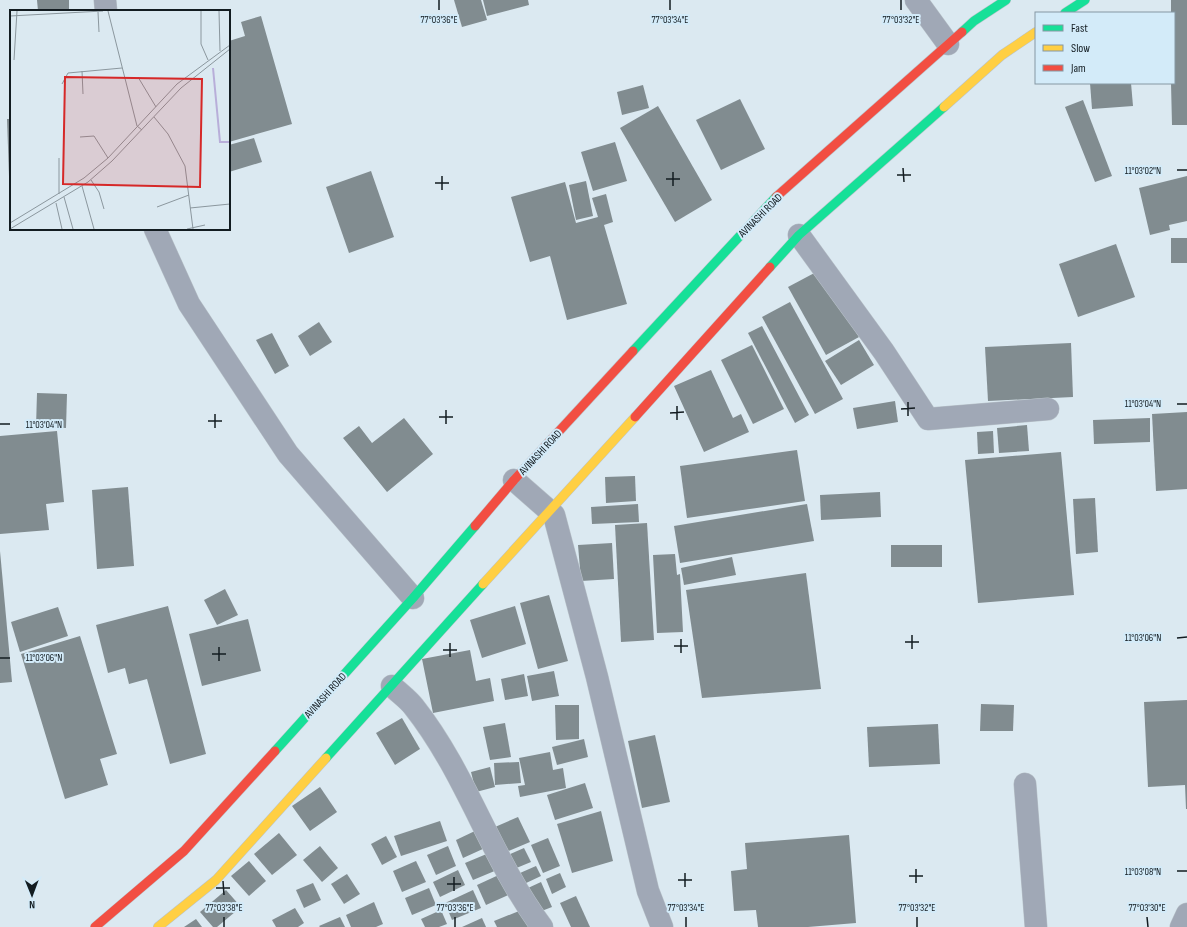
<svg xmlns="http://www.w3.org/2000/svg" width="1187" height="927" viewBox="0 0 1187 927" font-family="'Sofia Sans Condensed',sans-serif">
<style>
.building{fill:#818c90}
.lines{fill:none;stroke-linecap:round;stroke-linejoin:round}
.street-casing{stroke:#b9c3ca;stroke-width:23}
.fast-casing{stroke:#b9c3ca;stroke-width:10}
.slow-casing{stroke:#b9c3ca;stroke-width:10}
.jam-casing{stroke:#b9c3ca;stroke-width:10}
.street{stroke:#a0a8b6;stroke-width:22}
.fast{stroke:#16e098;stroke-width:9}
.slow{stroke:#ffcf43;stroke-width:9}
.jam{stroke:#f24e42;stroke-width:9}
.ticks{fill:none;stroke:#131c21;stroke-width:1.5}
.labels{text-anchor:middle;stroke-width:4;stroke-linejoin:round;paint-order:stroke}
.street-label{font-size:11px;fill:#131c21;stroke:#d3ebf9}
.inset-river{fill:none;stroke:#b8aed9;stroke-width:2}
.inset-road{fill:none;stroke:#8b979e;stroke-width:1}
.view{fill:#d62828;fill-opacity:0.15;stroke:#d62828;stroke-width:2}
.inset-edge{fill:none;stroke:#131c21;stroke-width:2}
.ticks-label{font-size:10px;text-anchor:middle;fill:#131c21;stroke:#d3ebf9;stroke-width:4;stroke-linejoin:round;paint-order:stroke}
</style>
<rect width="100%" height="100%" fill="#dbe9f1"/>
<g class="building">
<polygon points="37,0 69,0 69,11 38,11"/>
<polygon points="454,0 481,0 487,20 462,27"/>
<polygon points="483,0 528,0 529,5 487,16"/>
<polygon points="1171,0 1187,0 1187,125 1172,125 1171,83 1174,83 1174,13 1171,13"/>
<polygon points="261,16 292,124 229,142 229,41 245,36 241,22"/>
<polygon points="1090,83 1131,83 1133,106 1092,109"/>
<polygon points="643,85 649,108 622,115 617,92"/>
<polygon points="740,99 765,149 721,170 696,120"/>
<polygon points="1083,100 1112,176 1095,182 1065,107"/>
<polygon points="658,106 712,200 675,222 620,128"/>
<polygon points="7,119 11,119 11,205 10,205"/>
<polygon points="254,138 262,162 229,172 229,145"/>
<polygon points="615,142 627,181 593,191 581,152"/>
<polygon points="371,171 394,237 349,253 326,187"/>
<polygon points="1187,176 1187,221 1169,225 1170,230 1150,235 1139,188"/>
<polygon points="586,181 593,216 576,220 569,185"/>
<polygon points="565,182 576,223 598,217 592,198 606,194 613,222 604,225 627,304 567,320 550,256 530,262 511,197"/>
<rect x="1171" y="238" width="16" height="25"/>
<polygon points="1116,244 1135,297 1078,317 1059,264"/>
<polygon points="820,270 859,337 826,355 788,287"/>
<polygon points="790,302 843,399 815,414 762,317"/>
<polygon points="319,322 332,342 310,356 298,336"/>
<polygon points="762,326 809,415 795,423 748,333"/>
<polygon points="272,333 289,366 275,374 256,340"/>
<polygon points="859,340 874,365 841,385 825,361"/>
<polygon points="1071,343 1073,397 988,401 985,347"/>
<polygon points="752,345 784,409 753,424 721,360"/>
<polygon points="711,370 733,418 741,414 749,432 704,452 674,386"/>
<polygon points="37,393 67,394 66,428 36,427"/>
<polygon points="895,401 898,422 857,429 853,408"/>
<polygon points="1187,412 1187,489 1156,491 1152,414"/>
<polygon points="404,418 433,454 387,492 343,438 359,426 372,443"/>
<polygon points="1150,418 1150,442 1094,444 1093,420"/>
<polygon points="1027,425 1029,451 999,453 997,428"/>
<polygon points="57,431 64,502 46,504 49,530 0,534 0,436"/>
<polygon points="993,431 994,453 978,454 977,432"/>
<polygon points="797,450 805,501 687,518 680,466"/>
<polygon points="1061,452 1074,595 978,603 965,460"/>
<polygon points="635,476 636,501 606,503 605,477"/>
<polygon points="128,487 134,566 97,569 92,490"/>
<polygon points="880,492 881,517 821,520 820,495"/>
<polygon points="1095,498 1098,552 1076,554 1073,499"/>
<polygon points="638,504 639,522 592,524 591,507"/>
<polygon points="807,504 814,541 680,563 674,526"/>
<polygon points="647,523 654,640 621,642 615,525"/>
<polygon points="612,543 614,579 581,581 578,545"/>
<rect x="891" y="545" width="51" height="22"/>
<polygon points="0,551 12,682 0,683"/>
<polygon points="675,554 677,575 680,574 683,632 657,633 653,555"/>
<polygon points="732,557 736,575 684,585 681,568"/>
<polygon points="806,573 821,689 702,698 686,590"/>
<polygon points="225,589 238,615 217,625 204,600"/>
<polygon points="549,595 568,661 538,669 520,603"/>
<polygon points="168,606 206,754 170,764 147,679 129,684 125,668 108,673 96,625"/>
<polygon points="515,606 526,644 482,658 470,620"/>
<polygon points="58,607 68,636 20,652 11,622"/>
<polygon points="248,619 261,671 202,686 189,634"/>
<polygon points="80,636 117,754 100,759 108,785 65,799 21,654"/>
<polygon points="470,650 476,681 490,678 494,701 433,713 422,659"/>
<polygon points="554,671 559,696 532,701 527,676"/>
<polygon points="524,674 528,696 505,700 501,679"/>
<polygon points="1187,700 1187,809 1186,809 1185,785 1148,787 1144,702"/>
<polygon points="981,704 1014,705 1013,731 980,731"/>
<polygon points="555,705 579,705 579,739 556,740"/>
<polygon points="402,718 420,749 395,765 376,733"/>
<polygon points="505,723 511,757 490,760 483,727"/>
<polygon points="938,724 940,764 869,767 867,727"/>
<polygon points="655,735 670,802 642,808 628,741"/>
<polygon points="584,739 588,757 557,765 552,747"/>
<polygon points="550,752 553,770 563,768 566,788 520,797 518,786 525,785 519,758"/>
<polygon points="519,762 521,783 495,785 494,763"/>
<polygon points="490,767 495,787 476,792 471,772"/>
<polygon points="585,783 593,808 555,820 547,795"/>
<polygon points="320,787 337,812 310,831 292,806"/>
<polygon points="601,811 613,861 572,873 557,824"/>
<polygon points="518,817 530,842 506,852 495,827"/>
<polygon points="440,821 447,841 401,856 394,836"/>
<polygon points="477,830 485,848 463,858 456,840"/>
<polygon points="279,833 297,855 272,875 254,854"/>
<polygon points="849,835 856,923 808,927 758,927 756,910 734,911 731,871 747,869 745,843"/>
<polygon points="386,836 397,857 382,865 371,844"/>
<polygon points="548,838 560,866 543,873 531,845"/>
<polygon points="320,846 338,868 322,882 303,860"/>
<polygon points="448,846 456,866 436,875 427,855"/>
<polygon points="524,848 531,862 514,869 508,855"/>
<polygon points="489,853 497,870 473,880 465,863"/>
<polygon points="249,861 266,881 249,896 231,876"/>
<polygon points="416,861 426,882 402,892 393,871"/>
<polygon points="536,866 541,876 524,884 520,873"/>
<polygon points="458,870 465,885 440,897 433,882"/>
<polygon points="503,873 513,893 486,905 477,885"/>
<polygon points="560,873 566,887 552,894 546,879"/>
<polygon points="347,874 360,894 344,904 331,884"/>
<polygon points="541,882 552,907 539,912 528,888"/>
<polygon points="313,883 321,900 304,908 296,890"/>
<polygon points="429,888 436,905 412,915 405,898"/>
<polygon points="226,890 241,907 217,927 213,927 200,912"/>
<polygon points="473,890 481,908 452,920 445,903"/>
<polygon points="576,896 590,927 571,927 560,903"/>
<polygon points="374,902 383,924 376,927 351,927 346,915"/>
<polygon points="295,908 304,923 298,927 276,927 272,920"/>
<polygon points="524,909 532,927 497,927 494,921"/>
<polygon points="441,910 447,924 439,927 425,927 421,919"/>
<polygon points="340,917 345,927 320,927 319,926"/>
<polygon points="482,918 486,927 462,927"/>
<polygon points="196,919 202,927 184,927"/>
</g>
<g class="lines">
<defs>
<g id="street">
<polyline points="105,0 106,11"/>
<polyline points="916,0 948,44"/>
<polyline points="155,229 189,304 288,454 413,598"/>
<polyline points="799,235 884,352 928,419 1048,409"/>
<polyline points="514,480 554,515 597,677 648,891 662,927"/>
<path d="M392 686C399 693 408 699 414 707 467 774 491 859 542 927"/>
<polyline points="1025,784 1036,927"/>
<polyline points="1181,927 1187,914"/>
</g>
<g id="fast">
<polyline points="1065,13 1085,0"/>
<polyline points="962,32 974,21 1006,0"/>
<polyline points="770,267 799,235 944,107"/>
<polyline points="633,351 776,197"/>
<polyline points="275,751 413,598 475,526"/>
<polyline points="326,758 483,584"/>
</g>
<g id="slow">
<polyline points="944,107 1002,55 1036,32"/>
<polyline points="483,584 635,417"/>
<polyline points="158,927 216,880 326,758"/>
</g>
<g id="jam">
<polyline points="776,197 962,32"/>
<polyline points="635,417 770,267"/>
<polyline points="475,526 514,480 633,351"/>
<polyline points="95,927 184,851 275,751"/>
</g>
</defs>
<use href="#street" class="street-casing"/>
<use href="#fast" class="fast-casing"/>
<use href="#slow" class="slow-casing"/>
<use href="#jam" class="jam-casing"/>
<use href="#street" class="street"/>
<use href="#fast" class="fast"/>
<use href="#slow" class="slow"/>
<use href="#jam" class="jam"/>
</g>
<path class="ticks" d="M439 0V10M670 0V10M901 0V10M903 168 904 182M1177 170H1187M673 172V186M897 175H911M442 176V190M666 179H680M435 183H449M908 402V416M1177 404H1187M677 406V420M901 409 915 408M446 410V424M670 413 684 412M215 414V428M439 417H453M208 421H222M0 424H10M912 635V649M1177 638 1187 637M681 639V653M905 642H919M450 643V657M674 646H688M219 647V661M443 650H457M212 654H226M0 658H10M916 869V883M1177 871H1187M685 873V887M909 876H923M454 877V891M678 880H692M223 881 224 895M447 884H461M216 888H230M224 917V927M455 917V927M686 917V927M917 917V927M1147 917 1148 927"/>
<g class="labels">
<g class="street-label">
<text transform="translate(760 215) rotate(-45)" y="4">AVINASHI ROAD</text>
<text transform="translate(540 452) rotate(-47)" y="4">AVINASHI ROAD</text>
<text transform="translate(325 695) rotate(-48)" y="4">AVINASHI ROAD</text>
</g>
</g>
<g transform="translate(10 10)">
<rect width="220" height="220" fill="#dbe9f1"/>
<path class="inset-river" d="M203 58 210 132H220"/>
<path class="inset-road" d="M98 1 127 116 132 120M191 1V34L198 50M209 1 210 41M88 2 89 22M0 6 93 1M4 50 7 1M72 61 73 84M128 67 146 97M52 74 58 63 112 58M144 107 158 124 175 156 183 219M70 127 84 126 98 148M81 170 89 182 94 199M72 176 84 219M49 184V148M54 187 63 219M46 193 52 219M147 197 179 185M180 198 220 194M0 213 74 168 98 148 167 74 220 35M0 219 78 172 102 151 171 78 220 39M177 219 195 215"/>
<path class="view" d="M55 67 192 69 190 177 53 174Z"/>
<rect width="220" height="220" class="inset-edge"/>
</g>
<g class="ticks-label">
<text x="439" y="23">77°03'36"E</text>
<text x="670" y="23">77°03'34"E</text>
<text x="901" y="23">77°03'32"E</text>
<text x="1143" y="174">11°03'02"N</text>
<text x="1143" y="407">11°03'04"N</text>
<text x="44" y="428">11°03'04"N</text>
<text x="1143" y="641">11°03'06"N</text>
<text x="44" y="661">11°03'06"N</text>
<text x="1143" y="875">11°03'08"N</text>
<text x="224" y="911">77°03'38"E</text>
<text x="455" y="911">77°03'36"E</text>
<text x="686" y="911">77°03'34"E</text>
<text x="917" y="911">77°03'32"E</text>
<text x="1147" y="911">77°03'30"E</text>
</g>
<rect x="1035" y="12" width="140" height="72" fill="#d3ebf9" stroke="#8698a3"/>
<rect x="1043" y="25" width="20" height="6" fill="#16e098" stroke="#8698a3"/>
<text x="1071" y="32" font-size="12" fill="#131c21">Fast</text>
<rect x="1043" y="45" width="20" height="6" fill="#ffcf43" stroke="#8698a3"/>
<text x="1071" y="52" font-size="12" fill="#131c21">Slow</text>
<rect x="1043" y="65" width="20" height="6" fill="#f24e42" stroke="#8698a3"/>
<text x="1071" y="72" font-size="12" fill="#131c21">Jam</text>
<g transform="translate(32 895) rotate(179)" stroke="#d3ebf9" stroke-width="3" paint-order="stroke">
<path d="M0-3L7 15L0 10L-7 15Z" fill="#131c21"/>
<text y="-6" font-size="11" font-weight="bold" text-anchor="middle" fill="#131c21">N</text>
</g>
</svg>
